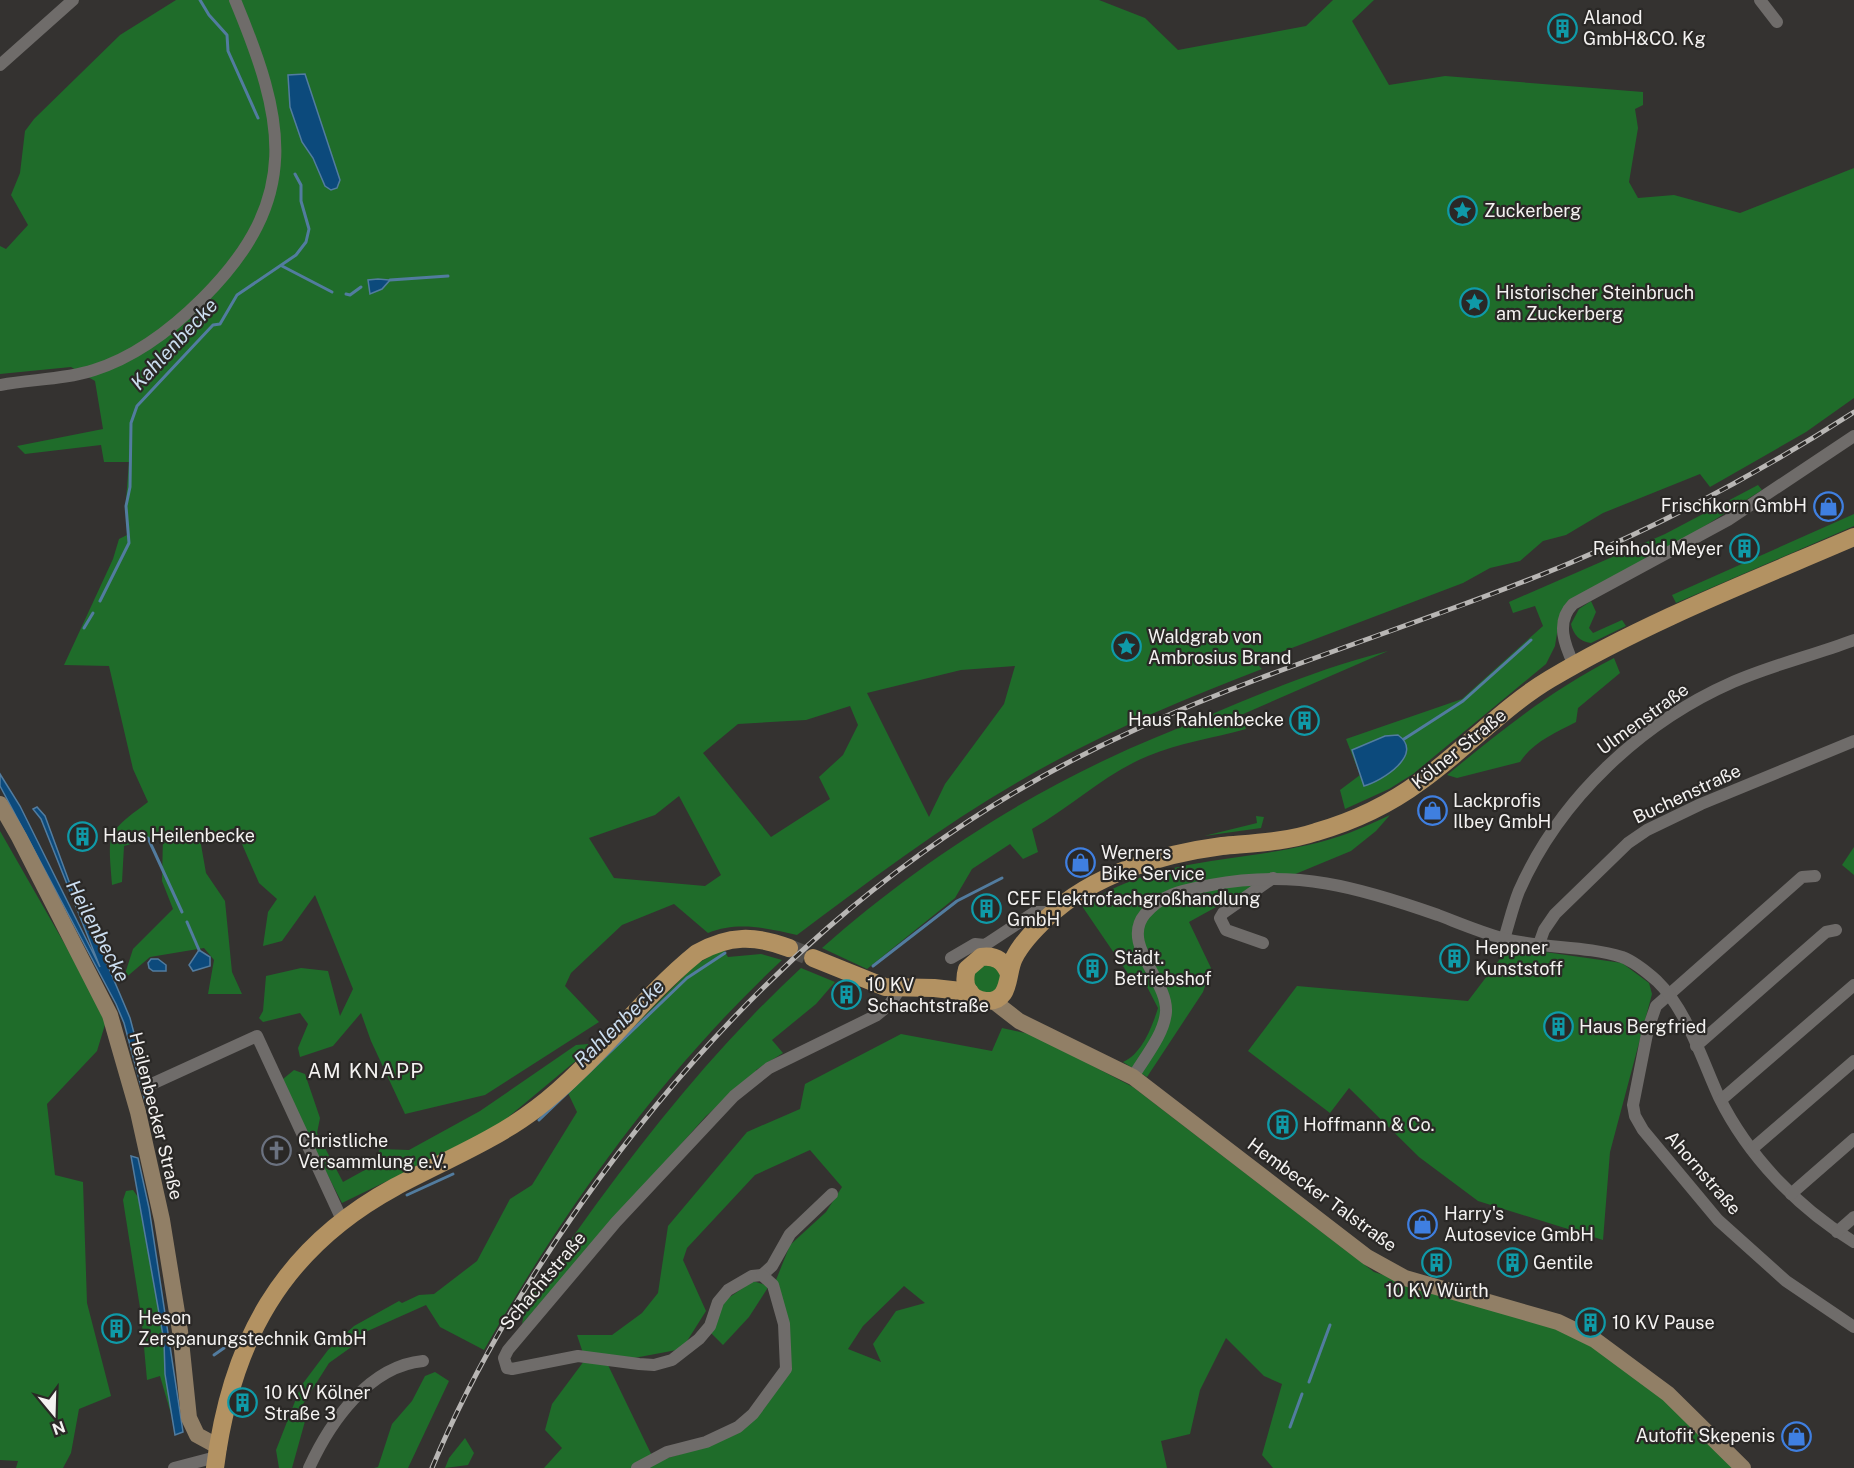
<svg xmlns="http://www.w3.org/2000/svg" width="1854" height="1468" viewBox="0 0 1854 1468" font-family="'Public Sans',sans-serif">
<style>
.green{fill:#1f6c2a;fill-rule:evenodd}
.water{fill:#0c4a7c;stroke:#527c9f;stroke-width:1.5}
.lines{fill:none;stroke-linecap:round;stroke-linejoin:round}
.stream{stroke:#527c9f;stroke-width:3}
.primary-tunnel{stroke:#514f4d;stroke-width:18;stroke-dasharray:18 9;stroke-linecap:butt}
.street{stroke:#6f6c6a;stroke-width:12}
.secondary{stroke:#917f66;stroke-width:16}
.primary{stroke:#b39262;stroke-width:18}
.rail-casing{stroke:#b8b6b4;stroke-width:5}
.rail{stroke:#2a2826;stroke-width:3;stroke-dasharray:9;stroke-linecap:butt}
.labels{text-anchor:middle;stroke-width:4.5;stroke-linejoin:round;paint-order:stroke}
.poi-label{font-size:18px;fill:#f4f2f1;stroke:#2a2826;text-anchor:start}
.street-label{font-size:18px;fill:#f4f2f1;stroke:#2a2826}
.water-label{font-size:20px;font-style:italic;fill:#cbddef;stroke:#2a2826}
.neighbourhood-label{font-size:20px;letter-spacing:1.5px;fill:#f4f2f1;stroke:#2a2826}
</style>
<rect width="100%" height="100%" fill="#343230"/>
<g class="green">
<path d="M176 0H1099L1145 18 1178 50 1306 26 1333 0H1374L1352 21 1389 85 1445 76 1643 92V105L1635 109 1638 128 1629 182 1638 198 1674 195 1740 213 1854 168V398L1806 432 1710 487 1700 474 1603 513 1566 535 1543 541 1520 561 1490 568 1463 583 1255 662 1262 669C1179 701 1096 736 1018 782 940 827 869 881 797 935 766 928 738 921 708 933L674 904 622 925 571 973 565 986 599 1022 485 1095 405 1114 371 1041 361 1013 333 1046 300 1057 298 1048 308 1024 300 1013 263 1022 259 1018 263 1011 266 976 301 968 328 971 340 1016 353 989 315 895 282 941 263 946 268 912 277 899 259 883 235 828 200 839 206 873 225 901 232 972 242 994H208L214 960 204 948 150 957 123 980 133 949 173 909 162 881 163 835 124 846 122 882 112 885C108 832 105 834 148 802L133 769 109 666 64 665 113 559 119 539 129 534 126 500 129 462H104L101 445 25 454 17 446 103 429 95 381 71 367 0 374V246L6 249 28 225 11 195 20 173 25 131 34 119 120 35ZM1015 666 1004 704 945 784 929 817 867 693 961 670ZM850 706 858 725 843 755 819 777 830 799 771 837 703 753 738 724 806 720ZM679 796 721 875 705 886 614 878 589 838 655 815Z"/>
<polygon points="1758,485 1762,490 1673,546 1571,599 1560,614 1555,646 1546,664 1413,774 1389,789 1345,809 1340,790 1360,775 1346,739 1462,699 1543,626 1535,606 1513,613 1509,602 1665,534"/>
<polygon points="1854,514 1854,526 1676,603 1672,595"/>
<path d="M1591 601 1596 612 1589 628 1593 633 1622 620 1626 626 1591 643C1580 642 1573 634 1571 624L1579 609Z"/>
<path d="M1388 651 1241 715 1246 729C1214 738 1179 743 1148 756 1106 773 1071 807 1032 829L1038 852 1023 859 1010 844 972 869 955 898 867 969 822 948C904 875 1005 807 1105 760 1136 745 1169 732 1201 719 1261 693 1324 667 1388 651Z"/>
<path d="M1614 658 1620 673 1578 708 1576 722C1555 733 1533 742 1520 762L1457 778 1447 775C1503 729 1550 691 1614 658Z"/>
<path d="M1390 815 1376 831 1351 851 1218 906 1189 922 1211 968 1203 992 1147 1077 1123 1062C1142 1054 1152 1027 1158 1008L1142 977 1129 975 1082 906C1158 857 1225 864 1308 845 1337 839 1363 828 1390 815Z"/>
<polygon points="1256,816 1264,817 1261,828 1204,836 1257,823"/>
<polygon points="0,831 107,1018 97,1051 47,1104 55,1175 83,1182 87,1303 111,1396 79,1409 71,1453 63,1468 16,1468 18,1461 0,1460"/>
<polygon points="1854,847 1854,875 1842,865"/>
<polygon points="1509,947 1622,963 1649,983 1652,994 1610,1152 1603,1240 1478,1201 1419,1157 1349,1088 1330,1113 1248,1051 1297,986 1468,1001"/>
<path d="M723 949 728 957 761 954 782 960C662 1072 565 1208 484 1350L440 1327 426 1305 361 1334 350 1348 329 1363 303 1404 307 1414 292 1468H279L276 1450 301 1386 328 1350 354 1326 399 1301 402 1303 419 1295 434 1294 477 1261 510 1199 532 1185 577 1112 568 1093 695 965Z"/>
<polygon points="984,964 995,966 1002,976 999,987 990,994 978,992 971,976"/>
<path d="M801 968 835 982 816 1004 772 1040 783 1053 756 1070V1073L706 1116 522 1324C526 1295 559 1256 577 1231 644 1137 716 1047 801 968Z"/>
<path d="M1002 1028 1034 1035 1133 1087 1374 1272 1568 1333 1601 1350 1676 1409 1733 1468H1273L1262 1455 1282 1384 1264 1376 1226 1338 1200 1390 1190 1434 1161 1441 1167 1468H544L562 1448 545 1430 552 1404 584 1361 607 1363 655 1462 707 1446 740 1430 790 1369 776 1280 790 1245 826 1212 842 1187 810 1150 755 1175 687 1248 683 1260 706 1311 682 1349 634 1358 583 1353 577 1335H612L642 1313 658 1293 668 1226 747 1132 800 1109 805 1084 901 1034 992 1051ZM904 1286 925 1303 896 1311 873 1344 881 1362 848 1349 863 1326Z"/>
<polygon points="588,1044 590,1049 494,1129 342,1203 311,1143 283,1079 294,1070 305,1074 320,1118 317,1133 343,1182 372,1166 380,1149 409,1150 480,1111 576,1045"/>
<polygon points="133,1190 138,1197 164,1341 171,1414 160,1376 147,1380 141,1314 123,1200 126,1191"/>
<polygon points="753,1281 769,1286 749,1317 723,1345 709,1331 724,1301"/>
<polygon points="435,1372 449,1381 408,1468 374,1468 378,1467 392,1424 412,1401 425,1376"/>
<polygon points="465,1438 474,1453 468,1465 445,1468 449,1458"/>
</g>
<g class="water">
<polygon points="305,74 340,180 337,188 331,190 325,186 313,158 302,142 290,107 288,75"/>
<polygon points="378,279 390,280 382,289 370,294 368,280"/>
<path d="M1398 735C1425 754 1382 781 1364 786L1352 750 1385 736Z"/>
<polygon points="0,774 20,806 100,967 41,819 33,809 37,807 45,816 74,895 94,933 130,1018 153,1105 146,1105 124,1023 116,1004 0,786"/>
<polygon points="199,950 210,957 210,966 193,971 189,965"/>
<polygon points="151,959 158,959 166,965 166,971 153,971 149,968 148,963"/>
<polygon points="131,1156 138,1158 149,1208 183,1432 175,1435 165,1374 164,1341"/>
</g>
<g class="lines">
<g class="stream">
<polyline points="200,0 209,15 227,35 228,51 258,118"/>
<polyline points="282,266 332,292"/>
<polyline points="390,280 448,276"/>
<polyline points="346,294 350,295 361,287"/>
<polyline points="100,601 129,543 126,506 130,487 131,423 137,406 213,325 220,324 237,295 296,255 306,242 309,229 301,201 301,185 295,174"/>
<polyline points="84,628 93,613"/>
<polyline points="1404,739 1463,701 1531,640"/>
<polyline points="148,838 182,912"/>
<polyline points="187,922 199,950"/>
<polyline points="873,966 957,901 1002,878"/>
<polyline points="539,1120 687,978 725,953"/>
<polyline points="407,1195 453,1174"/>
<polyline points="214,1355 224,1348"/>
<polyline points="1309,1382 1330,1325"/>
<polyline points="1290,1427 1302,1394"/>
</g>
<polyline class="primary-tunnel" points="789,948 813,958"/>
<g class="street">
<polyline points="1760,0 1777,22"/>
<polyline points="0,65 73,0"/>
<path d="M0 385C31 379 63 380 94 370 135 357 173 328 203 298 303 198 285 120 235 0"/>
<path d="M1574 665C1565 646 1555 622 1573 604L1728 520 1854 436"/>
<polyline points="1815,876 1802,877 1656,1006 1648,1029 1633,1105 1635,1116 1643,1130 1718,1220 1786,1281 1854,1327"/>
<path d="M1504 939C1509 923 1513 906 1519 891 1560 798 1642 722 1733 682 1772 665 1814 655 1854 640"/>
<polyline points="1263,943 1226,930 1220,918 1223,913 1273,878"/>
<polyline points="1539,944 1544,930 1555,914 1628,843 1647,830 1701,804 1854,741"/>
<polyline points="951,958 975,944 985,945 1035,912 1045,912 1049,916"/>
<polyline points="1696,1046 1826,932 1836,930"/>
<path d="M1133 1077C1144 1058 1164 1035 1166 1012 1168 980 1120 944 1145 914 1162 893 1186 890 1211 885 1296 869 1358 887 1438 915 1459 923 1480 932 1502 938 1541 949 1584 945 1622 957 1633 961 1648 973 1657 981 1687 1010 1702 1060 1719 1097 1748 1156 1798 1208 1854 1242"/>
<polyline points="154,1083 257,1036 343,1222"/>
<polyline points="1721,1100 1854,985"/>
<polyline points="1752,1149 1854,1061"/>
<polyline points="832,1194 790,1234 772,1266 762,1275 752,1276 728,1290 718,1302 710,1326 699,1339 672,1360 654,1365 639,1364 578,1356 512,1369 507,1368 504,1358 508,1350 616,1222 734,1096 769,1068 877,1015 889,1005 900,989"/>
<polyline points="1791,1194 1854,1139"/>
<polyline points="1837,1232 1854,1217"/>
<polyline points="174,1468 216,1457"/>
<path d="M309 1468C330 1422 369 1366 423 1361"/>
<polyline points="637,1468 667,1452 706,1442 738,1427 753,1414 786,1369 784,1324 773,1285 762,1275"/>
</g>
<g class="secondary">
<polyline points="0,804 19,837 110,1015 138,1112 162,1220 180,1331 189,1418 197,1435 219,1447"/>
<polyline points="992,1000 1019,1021 1133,1077 1367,1257 1405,1278 1558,1322 1595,1340 1668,1394 1743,1468"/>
</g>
<g class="primary">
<polyline points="813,958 885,987 934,988 970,992"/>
<path d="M1009 974C1004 961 995 955 981 957L967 969C965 976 964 983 968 990 971 996 978 1000 985 1001 1012 1003 1006 973 1014 958 1022 942 1035 929 1048 917 1093 874 1161 854 1222 846 1254 843 1286 842 1316 832 1354 821 1390 804 1421 781 1466 749 1503 707 1550 679 1646 622 1752 581 1854 537"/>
<path d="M215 1468C231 1342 281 1249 395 1187 443 1161 494 1141 537 1108 596 1063 639 1000 697 953 729 935 755 935 789 948"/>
</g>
<defs>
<path id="rail" d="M432 1468C471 1374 523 1287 581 1204 727 998 908 831 1141 727 1281 664 1429 622 1570 563 1669 521 1764 470 1854 412"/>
</defs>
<use href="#rail" class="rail-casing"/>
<use href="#rail" class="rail"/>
</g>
<defs>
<symbol id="building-ring" viewBox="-11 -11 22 22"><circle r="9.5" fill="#2a2826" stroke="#0f9aa8" stroke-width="1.5"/><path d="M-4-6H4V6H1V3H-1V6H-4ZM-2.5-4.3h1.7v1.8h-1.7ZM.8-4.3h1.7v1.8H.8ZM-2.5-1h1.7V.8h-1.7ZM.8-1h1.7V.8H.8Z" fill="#0f9aa8"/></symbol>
<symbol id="sight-ring" viewBox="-11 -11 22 22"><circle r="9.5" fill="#2a2826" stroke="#0f9aa8" stroke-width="1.5"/><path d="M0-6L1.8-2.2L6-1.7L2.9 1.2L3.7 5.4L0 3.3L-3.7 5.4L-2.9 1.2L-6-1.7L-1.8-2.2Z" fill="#0f9aa8"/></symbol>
<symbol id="shop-ring" viewBox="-11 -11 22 22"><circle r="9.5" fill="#2a2826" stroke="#3f7fe0" stroke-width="1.5"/><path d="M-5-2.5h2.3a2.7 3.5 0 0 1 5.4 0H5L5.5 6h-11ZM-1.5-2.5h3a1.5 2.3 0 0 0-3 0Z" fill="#3f7fe0"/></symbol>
<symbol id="church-ring" viewBox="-11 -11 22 22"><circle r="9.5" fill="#2a2826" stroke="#6b7280" stroke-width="1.5"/><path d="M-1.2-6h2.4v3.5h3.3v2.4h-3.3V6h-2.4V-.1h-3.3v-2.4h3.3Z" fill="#6b7280"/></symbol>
</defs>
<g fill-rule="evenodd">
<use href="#building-ring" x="1546" y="12" width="33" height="33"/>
<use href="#sight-ring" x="1446" y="194" width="33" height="33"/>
<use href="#sight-ring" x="1458" y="286" width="33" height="33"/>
<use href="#shop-ring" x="1812" y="490" width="33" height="33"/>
<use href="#building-ring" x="1728" y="532" width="33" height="33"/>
<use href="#sight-ring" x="1110" y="630" width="33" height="33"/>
<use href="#building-ring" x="1288" y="704" width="33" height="33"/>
<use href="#shop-ring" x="1416" y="794" width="33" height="33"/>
<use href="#building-ring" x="66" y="820" width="33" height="33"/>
<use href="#shop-ring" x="1064" y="846" width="33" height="33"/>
<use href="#building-ring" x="970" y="892" width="33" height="33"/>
<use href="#building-ring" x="1438" y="942" width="33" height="33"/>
<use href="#building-ring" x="1076" y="952" width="33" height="33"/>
<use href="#building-ring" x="830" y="978" width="33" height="33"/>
<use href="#building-ring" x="1542" y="1010" width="33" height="33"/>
<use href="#building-ring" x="1266" y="1108" width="33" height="33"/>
<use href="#church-ring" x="260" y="1134" width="33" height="33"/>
<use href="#shop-ring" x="1406" y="1208" width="33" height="33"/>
<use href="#building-ring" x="1420" y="1246" width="33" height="33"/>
<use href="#building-ring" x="1496" y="1246" width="33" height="33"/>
<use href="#building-ring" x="1574" y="1306" width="33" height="33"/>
<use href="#building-ring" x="100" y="1312" width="33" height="33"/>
<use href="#building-ring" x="226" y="1386" width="33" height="33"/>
<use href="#shop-ring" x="1780" y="1420" width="33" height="33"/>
</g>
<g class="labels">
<g class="poi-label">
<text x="1583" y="24">Alanod<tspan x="1583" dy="21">GmbH&amp;CO. Kg</tspan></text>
<text x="1484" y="217">Zuckerberg</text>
<text x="1496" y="299">Historischer Steinbruch<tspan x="1496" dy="21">am Zuckerberg</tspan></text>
<text x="1807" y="512" text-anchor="end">Frischkorn GmbH</text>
<text x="1723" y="555" text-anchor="end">Reinhold Meyer</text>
<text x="1148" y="643">Waldgrab von<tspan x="1148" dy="21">Ambrosius Brand</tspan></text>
<text x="1284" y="726" text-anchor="end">Haus Rahlenbecke</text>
<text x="1453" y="807">Lackprofis<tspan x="1453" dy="21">Ilbey GmbH</tspan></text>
<text x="103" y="842">Haus Heilenbecke</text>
<text x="1101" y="859">Werners<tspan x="1101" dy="21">Bike Service</tspan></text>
<text x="1007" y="905">CEF Elektrofachgroßhandlung<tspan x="1007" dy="21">GmbH</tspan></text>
<text x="1475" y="954">Heppner<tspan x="1475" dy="21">Kunststoff</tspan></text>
<text x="1114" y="964">Städt.<tspan x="1114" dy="21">Betriebshof</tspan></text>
<text x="867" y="991">10 KV<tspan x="867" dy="21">Schachtstraße</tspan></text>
<text x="1579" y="1033">Haus Bergfried</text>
<text x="1303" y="1131">Hoffmann &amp; Co.</text>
<text x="298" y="1147">Christliche<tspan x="298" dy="21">Versammlung e.V.</tspan></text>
<text x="1444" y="1220">Harry's<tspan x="1444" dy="21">Autosevice GmbH</tspan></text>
<text x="1533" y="1269">Gentile</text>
<text x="1437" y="1297" text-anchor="middle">10 KV Würth</text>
<text x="138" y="1324">Heson<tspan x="138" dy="21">Zerspanungstechnik GmbH</tspan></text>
<text x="1612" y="1329">10 KV Pause</text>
<text x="264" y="1399">10 KV Kölner<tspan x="264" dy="21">Straße 3</tspan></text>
<text x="1775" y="1442" text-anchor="end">Autofit Skepenis</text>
</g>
<g class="street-label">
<text transform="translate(1643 719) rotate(-36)" y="6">Ulmenstraße</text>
<text transform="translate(1459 749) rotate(-39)" y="6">Kölner Straße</text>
<text transform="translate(1687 794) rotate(-25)" y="6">Buchenstraße</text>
<text transform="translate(156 1116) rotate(76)" y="6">Heilenbecker Straße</text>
<text transform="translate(1703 1173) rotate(49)" y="6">Ahornstraße</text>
<text transform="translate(1322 1195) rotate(36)" y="6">Hembecker Talstraße</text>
<text transform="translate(543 1281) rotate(-50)" y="6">Schachtstraße</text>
</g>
<g class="water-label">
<text transform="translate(174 344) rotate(-47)" y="7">Kahlenbecke</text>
<text transform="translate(98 931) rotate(62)" y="7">Heilenbecke</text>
<text transform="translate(619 1023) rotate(-44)" y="7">Rahlenbecke</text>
</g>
<g class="neighbourhood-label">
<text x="366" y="1078">AM KNAPP</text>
</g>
</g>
<g transform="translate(54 1414) rotate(161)" stroke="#2a2826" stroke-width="4.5" paint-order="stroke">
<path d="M0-4.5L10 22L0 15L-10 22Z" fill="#f4f2f1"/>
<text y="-9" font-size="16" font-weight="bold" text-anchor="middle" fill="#f4f2f1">N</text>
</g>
</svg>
